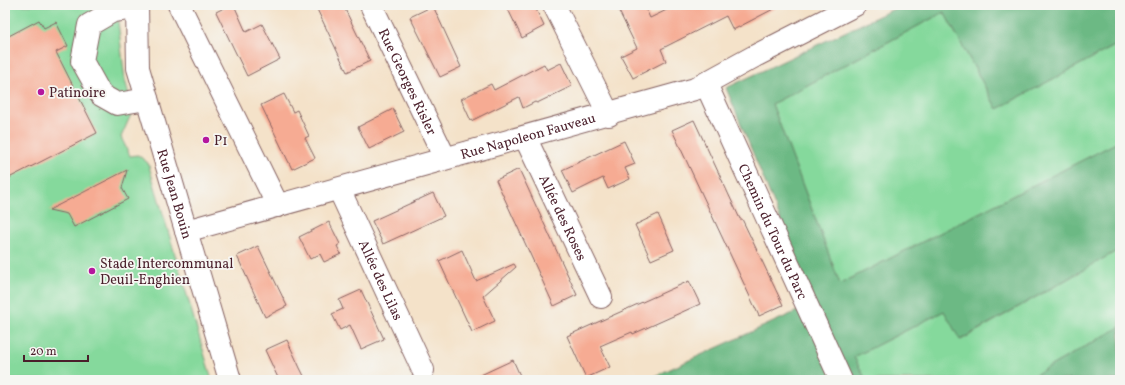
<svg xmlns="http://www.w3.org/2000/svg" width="1125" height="385" viewBox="0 0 1125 385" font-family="Vollkorn,serif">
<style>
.green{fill:#85d99c;stroke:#687c64}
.forest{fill:#6cb984;stroke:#5b6c58}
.building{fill:#f6ab93}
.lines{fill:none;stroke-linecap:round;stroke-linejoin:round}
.minor-casing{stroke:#866362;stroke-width:24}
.minor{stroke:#fff;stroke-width:22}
.poi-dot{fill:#b5179e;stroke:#f6f6f2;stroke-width:1.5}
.labels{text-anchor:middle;stroke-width:3.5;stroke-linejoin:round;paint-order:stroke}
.street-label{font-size:14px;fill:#4a1f2b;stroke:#f6f6f2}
.poi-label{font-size:14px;fill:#4a1f2b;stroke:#f6f6f2;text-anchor:start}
</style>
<rect width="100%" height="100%" fill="#f6f6f2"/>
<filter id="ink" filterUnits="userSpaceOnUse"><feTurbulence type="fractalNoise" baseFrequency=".025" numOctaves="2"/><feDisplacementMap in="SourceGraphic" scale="8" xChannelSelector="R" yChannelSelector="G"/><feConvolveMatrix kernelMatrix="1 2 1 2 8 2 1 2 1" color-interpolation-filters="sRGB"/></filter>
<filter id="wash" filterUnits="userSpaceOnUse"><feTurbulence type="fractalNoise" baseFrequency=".012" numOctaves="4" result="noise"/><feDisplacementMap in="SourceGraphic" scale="16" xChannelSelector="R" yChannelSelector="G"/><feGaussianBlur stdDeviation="0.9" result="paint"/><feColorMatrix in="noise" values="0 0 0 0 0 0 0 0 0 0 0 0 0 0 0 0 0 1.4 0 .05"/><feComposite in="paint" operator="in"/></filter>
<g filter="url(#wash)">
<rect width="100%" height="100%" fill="#f4e2c9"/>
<g class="green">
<polygon points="5,5 116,5 125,80 133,110 121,137 130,156 138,155 148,163 212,380 5,380"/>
<polygon points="944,12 997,109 1120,43 1120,141 840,284 772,104"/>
<polygon points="1120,249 1120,327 1026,380 866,380 854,357 944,311 961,340"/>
</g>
<g class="forest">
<polygon points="902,5 1120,5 1120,43 997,109 944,12 772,104 840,284 1120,141 1120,249 960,340 944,311 854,357 866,380 646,380 815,303 726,88"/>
<polygon points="1120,327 1120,380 1026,380"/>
</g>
<g id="blocks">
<g class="building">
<polygon points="230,5 234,5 246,32 262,24 280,59 247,76 216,12"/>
<polygon points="315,5 343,5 370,61 347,72"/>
<polygon points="506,5 534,5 544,26 522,38"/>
<polygon points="616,5 644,5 650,18 677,5 781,5 733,30 726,16 661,49 666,61 633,78 621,56 637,48"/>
<polygon points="433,6 461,67 440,77 410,17"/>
<polygon points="39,20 44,28 56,22 68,46 56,52 97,133 5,180 5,38"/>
<polygon points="561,63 572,86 537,103 535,102 523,108 519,97 471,121 461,99 491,84 494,90 544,64 547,70"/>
<polygon points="284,94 293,112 297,110 309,136 305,138 315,158 292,169 261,105"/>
<polygon points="393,109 404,132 369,149 358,127"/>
<polygon points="694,120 740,219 742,219 783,305 759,316 672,130"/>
<polygon points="624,141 635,164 625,168 630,179 608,189 603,178 573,193 562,170"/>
<polygon points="519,169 577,295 554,306 496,180"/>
<polygon points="127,170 122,188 128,199 74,227 67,214 49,210"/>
<polygon points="433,193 444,216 383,244 372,221"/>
<polygon points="658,214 674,250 651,260 635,225"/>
<polygon points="329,222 340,244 337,246 341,254 324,262 320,254 310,259 299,237"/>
<polygon points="258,246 287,306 265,317 237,256"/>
<polygon points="462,250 476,281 514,264 516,267 483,296 495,321 472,332 439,261"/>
<polygon points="689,281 700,304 633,334 632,332 600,346 610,367 586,378 567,336"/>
<polygon points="361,290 384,339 361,349 350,325 340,330 332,314 343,309 339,300"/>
<polygon points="287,340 300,368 306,380 279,380 265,350"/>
<polygon points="513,360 522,380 470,380"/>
</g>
</g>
</g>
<g filter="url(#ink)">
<use href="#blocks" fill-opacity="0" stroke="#866362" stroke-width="1"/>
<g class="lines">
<defs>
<g id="minor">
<path id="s1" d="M137 5 138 68 230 380"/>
<polyline points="179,5 278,206"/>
<path id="s2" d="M371 5 445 158"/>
<polyline points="554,5 609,115"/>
<polyline points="137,8 113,11 89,25 82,61 101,95 117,104 147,99"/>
<path id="s3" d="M706 84 841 380"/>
<path id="s4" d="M525 137 601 297"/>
<path id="s5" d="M339 189 423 370"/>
<path id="s6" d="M186 231 695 89 755 56 855 5"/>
</g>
</defs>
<use href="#minor" class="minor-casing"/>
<use href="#minor" class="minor"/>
</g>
</g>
<g class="poi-dot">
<circle cx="41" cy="92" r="4"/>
<circle cx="206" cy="140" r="4"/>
<circle cx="92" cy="271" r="4"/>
</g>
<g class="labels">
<g class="street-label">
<text dy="5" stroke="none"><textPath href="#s2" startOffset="85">Rue Georges Risler</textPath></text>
<text dy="5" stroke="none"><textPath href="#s6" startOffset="355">Rue Napoleon Fauveau</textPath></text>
<text dy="5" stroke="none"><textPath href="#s1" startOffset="194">Rue Jean Bouin</textPath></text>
<text dy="5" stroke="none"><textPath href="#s4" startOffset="89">Allée des Roses</textPath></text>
<text dy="5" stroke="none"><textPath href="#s3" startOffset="162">Chemin du Tour du Parc</textPath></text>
<text dy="5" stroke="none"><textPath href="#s5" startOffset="100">Allée des Lilas</textPath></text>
</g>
<g class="poi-label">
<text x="49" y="97">Patinoire</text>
<text x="214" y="145">P1</text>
<text x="100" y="268">Stade Intercommunal<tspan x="100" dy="16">Deuil-Enghien</tspan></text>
</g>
</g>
<rect width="1125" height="385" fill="none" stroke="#f6f6f2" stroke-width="20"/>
<path d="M24 355v6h64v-6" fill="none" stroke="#4a1f2b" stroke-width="2"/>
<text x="30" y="355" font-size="12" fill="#4a1f2b" stroke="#f6f6f2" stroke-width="3" paint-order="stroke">20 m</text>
</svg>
